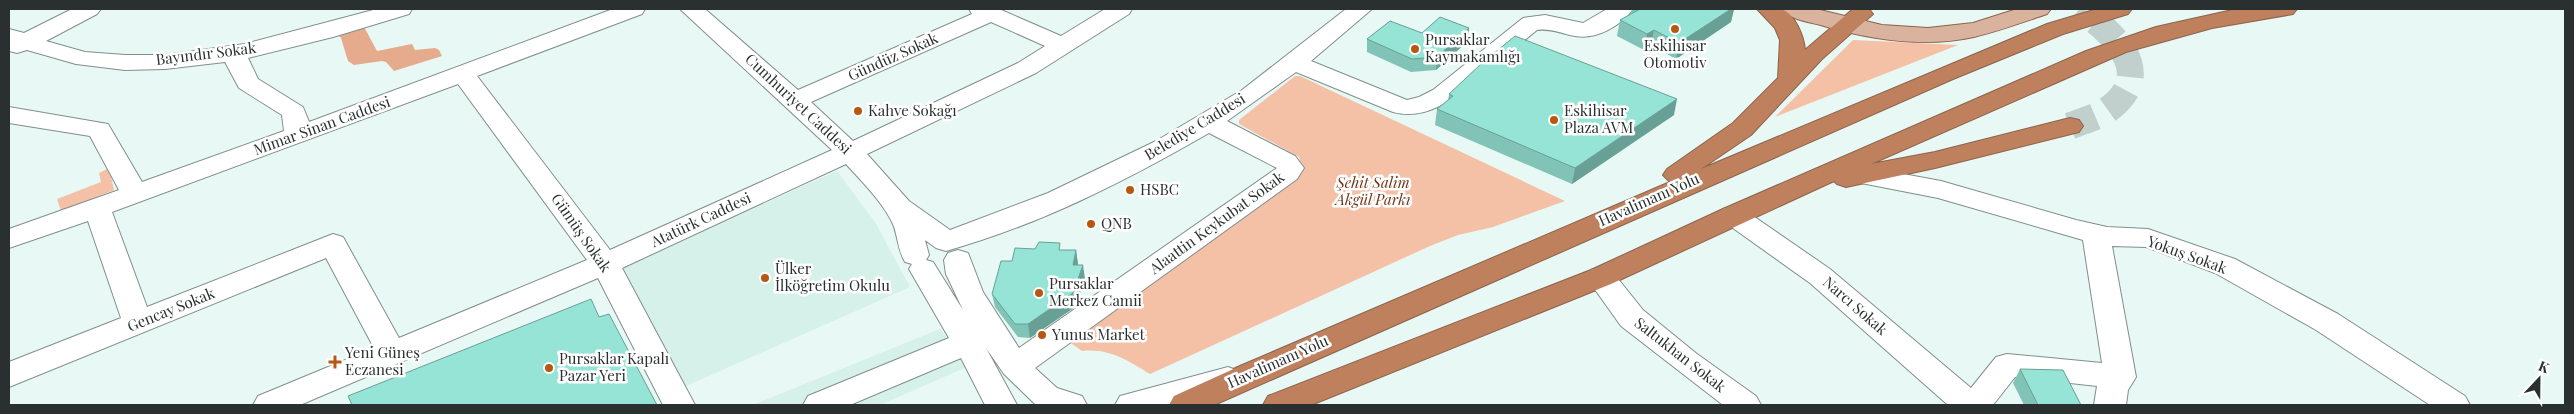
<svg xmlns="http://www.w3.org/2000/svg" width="2574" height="414" viewBox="0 0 2574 414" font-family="'Playfair Display',serif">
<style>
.built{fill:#d6f0ea}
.green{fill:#f4c1a6}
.forest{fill:#e5ab8c}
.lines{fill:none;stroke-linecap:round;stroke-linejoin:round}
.highway-tunnel{stroke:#c2d0cd;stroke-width:27;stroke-dasharray:27 14;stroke-linecap:butt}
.minor-casing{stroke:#808f8c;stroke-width:2}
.major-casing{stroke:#8b644d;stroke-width:2}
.highway-casing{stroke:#8b644d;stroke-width:2}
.minor{fill:#fff;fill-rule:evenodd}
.major{fill:#d9b39e;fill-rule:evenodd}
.highway{fill:#bf805d;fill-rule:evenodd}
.wall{fill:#81c4b7}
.shaded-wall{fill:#69a095}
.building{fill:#96e4d5;stroke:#69a095}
.poi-dot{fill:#b75812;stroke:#fff;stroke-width:2}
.labels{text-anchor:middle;stroke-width:5;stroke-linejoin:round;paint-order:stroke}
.poi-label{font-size:15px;fill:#2a302f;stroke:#fff;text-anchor:start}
.street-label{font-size:15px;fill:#2a302f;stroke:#fff}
.park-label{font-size:15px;font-style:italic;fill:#6e3817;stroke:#fff}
</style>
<rect width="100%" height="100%" fill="#e8f8f4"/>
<g class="built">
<polygon points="837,171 875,222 910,287 686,386 620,269"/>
<polygon points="940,329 969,366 880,405 753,405"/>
</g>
<g class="green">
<polygon points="1853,40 1958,45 1775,117"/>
<path d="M1295 76H1300L1565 201 1493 227 1458 235 1430 246 1150 374C1127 360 1109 348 1082 351L1068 341 1263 204 1302 172 1299 157 1239 124V120Z"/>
<polygon points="109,168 114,190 61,211 57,199 101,182 99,173"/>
</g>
<polygon class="forest" points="362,23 377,51 412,44 415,50 435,48 439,50 442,56 394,71 386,62 382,61 354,65 348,61 341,38 337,34"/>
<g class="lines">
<path class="highway-tunnel" d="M2070 126C2082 121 2095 118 2106 111 2158 75 2116 34 2079 9"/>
<defs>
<g id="minor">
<path d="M72 9H101L97 14 46 41 85 52 125 55H165L245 44 377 9H412L409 14 333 37 248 58 258 79 303 107 309 122 613 9H645L642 14 477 76 610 250 832 150 680 9H705L798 90 972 14 969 9H999L1061 36 1105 9H1132L1129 14 1036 73 867 154 909 201 950 230 1048 193 1156 141 1242 90 1346 9H1372L1311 61 1407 100 1419 97 1433 90 1523 18 1545 15 1583 23 1607 9H1633C1621 26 1596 40 1575 36 1562 34 1551 28 1537 30 1521 43 1504 57 1487 71 1460 93 1431 122 1393 112L1296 72 1227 121 1295 156 1304 168 1297 179 1035 368 1057 388 1082 396 1087 405 1035 404 1004 374 986 348 1017 405H985L961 358 850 405H803L808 396 949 338 909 269 912 264 905 262C897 249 898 234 892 222 881 200 862 182 846 164L622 268 695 405H663L598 278 300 405H253L258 396 374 348 326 258 9 387V362L121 318 88 221 9 248V229L119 190 90 136 9 123V107L108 124 142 182 284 131 282 115 239 88 225 62 165 69 125 70 76 64 27 50 17 53 9 51V29L24 33ZM991 22 1045 46 1018 63 853 141 811 102ZM458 84 587 260 399 338 343 237 333 234 147 307 112 212ZM1209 133 1277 168 1019 348 983 292 968 253 958 250 948 253 944 260 946 274 963 310 933 262 926 260 929 255 925 240 936 248 946 251C1039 225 1126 181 1209 133Z"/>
<polygon points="1860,166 1941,181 2076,220 2107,227 2148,229 2235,259 2338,314 2465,396 2470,405 2430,405 2316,330 2215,273 2146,247 2112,246 2136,377 2128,390 2126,405 2094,405 2097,386 2015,377 1993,405 1948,405 1810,283 1723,221 1719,215 1723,209 1733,206 1743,209 1830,269 1971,388 1996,357 2007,354 2102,363 2083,240 1938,198 1851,181 1847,175 1851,169"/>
<polygon points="1601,267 1611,270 1643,310 1697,354 1756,396 1761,405 1723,405 1621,326 1586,277 1591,270"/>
<polygon points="1228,367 1239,371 1244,379 1239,387 1175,405 1115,405 1120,396"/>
</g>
<path id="major" d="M1782 9H1816L1882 25 1928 28 1973 23 2017 9H2051L2047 14C2023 22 1999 31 1974 37 1924 48 1872 40 1824 26 1811 22 1790 20 1782 9Z"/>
<g id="highway">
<path d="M1757 9C1764 9 1774 7 1781 9 1795 13 1804 37 1805 50L1853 9H1869L1873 14 1822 59 1751 135 1701 169 2047 24 2097 9H2132L2128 14 2063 34 1953 79 1214 405H1169L1174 396 1240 366 1670 182 1663 175 1667 169 1733 123 1778 78 1780 40 1775 28Z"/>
<polygon points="2237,9 2297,9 2293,14 2212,28 2126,52 1871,164 1935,152 2070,118 2079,120 2083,126 2079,132 1935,168 1846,187 1837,184 1834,181 1611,284 1311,405 1263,405 1268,396 1591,270 1723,209 2086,51 2156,27"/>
</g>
</defs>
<use href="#minor" class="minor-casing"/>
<use href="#major" class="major-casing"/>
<use href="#highway" class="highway-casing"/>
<use href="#minor" class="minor"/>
<use href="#major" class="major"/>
<use href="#highway" class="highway"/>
</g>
<g class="wall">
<polygon points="1632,9 1734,9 1731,22 1676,59 1651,45 1644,50 1617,36 1620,20 1631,14"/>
<polygon points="1422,33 1468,41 1436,70 1411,72 1367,52 1367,39"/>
<polygon points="1449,94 1674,115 1572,184 1435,125 1437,109 1448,100"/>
<polygon points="1061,250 1076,250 1078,265 1085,279 1075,307 1030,338 1018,337 995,307 992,294 1012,261"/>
<polygon points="2020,369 2081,405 2024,405 2013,383"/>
</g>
<g class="shaded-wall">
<polygon points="1731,9 1734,9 1731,22 1676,59 1679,43"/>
<polygon points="1469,28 1468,41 1436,70 1437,57"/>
<polygon points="1654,30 1651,45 1644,50 1647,34"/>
<polygon points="1677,99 1674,115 1572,184 1575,168"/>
<polygon points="1076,250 1078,264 1075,278 1073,265"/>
<polygon points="1083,265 1085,279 1075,307 1030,338 1028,324"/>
</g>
<g class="building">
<polygon points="1640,9 1731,9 1679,43 1654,30 1647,34 1620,20"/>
<polygon points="1440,17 1469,28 1437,57 1412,59 1367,39 1390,21 1422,33"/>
<polygon points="1515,36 1677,99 1575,168 1437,109 1453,96 1449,94 1482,63"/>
<polygon points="1039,242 1060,243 1059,250 1076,250 1073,265 1083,265 1073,293 1028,324 1015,324 992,294 1001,261 1012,261 1015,248 1035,249"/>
<polygon points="591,299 599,317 609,314 657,405 352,405 348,396"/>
<polygon points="2020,369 2063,370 2081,405 2038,405"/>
</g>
<g class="poi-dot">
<circle cx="1675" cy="29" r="5"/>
<circle cx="1415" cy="49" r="5"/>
<circle cx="858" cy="111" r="5"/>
<circle cx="1554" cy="120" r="5"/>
<circle cx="1130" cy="190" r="5"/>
<circle cx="1091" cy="224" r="5"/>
<circle cx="765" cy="278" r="5"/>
<circle cx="1039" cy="293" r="5"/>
<circle cx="1042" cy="335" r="5"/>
<path d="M332.5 354.5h5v5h5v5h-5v5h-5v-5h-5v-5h5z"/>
<circle cx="549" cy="368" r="5"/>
</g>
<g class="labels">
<g class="poi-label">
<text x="1425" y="45">Pursaklar<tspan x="1425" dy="17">Kaymakamlığı</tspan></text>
<text x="1675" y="51" text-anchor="middle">Eskihisar<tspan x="1675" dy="17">Otomotiv</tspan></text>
<text x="868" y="116">Kahve Sokağı</text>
<text x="1564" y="116">Eskihisar<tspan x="1564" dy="17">Plaza AVM</tspan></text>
<text x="1140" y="195">HSBC</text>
<text x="1101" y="229">QNB</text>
<text x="775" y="274">Ülker<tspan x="775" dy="17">İlköğretim Okulu</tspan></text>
<text x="1049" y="289">Pursaklar<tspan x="1049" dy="17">Merkez Camii</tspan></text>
<text x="1052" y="340">Yunus Market</text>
<text x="345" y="358">Yeni Güneş<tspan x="345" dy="17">Eczanesi</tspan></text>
<text x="559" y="364">Pursaklar Kapalı<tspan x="559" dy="17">Pazar Yeri</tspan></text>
</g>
<g class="street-label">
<text transform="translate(206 54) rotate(-7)" y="5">Bayındır Sokak</text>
<text transform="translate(893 57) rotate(-24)" y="5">Gündüz Sokak</text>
<text transform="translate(798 104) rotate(43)" y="5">Cumhuriyet Caddesi</text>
<text transform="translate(322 126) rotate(-20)" y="5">Mimar Sinan Caddesi</text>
<text transform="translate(1195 127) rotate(-31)" y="5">Belediye Caddesi</text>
<text transform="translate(1649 200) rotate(-24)" y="5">Havalimanı Yolu</text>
<text transform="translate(701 220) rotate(-25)" y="5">Atatürk Caddesi</text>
<text transform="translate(1217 223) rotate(-36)" y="5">Alaattin Keykubat Sokak</text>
<text transform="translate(581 233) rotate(55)" y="5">Gümüş Sokak</text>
<text transform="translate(2187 255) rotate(20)" y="5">Yokuş Sokak</text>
<text transform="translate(1855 306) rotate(41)" y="5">Narcı Sokak</text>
<text transform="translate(171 310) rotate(-22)" y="5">Gencay Sokak</text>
<text transform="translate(1680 355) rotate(38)" y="5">Saltukhan Sokak</text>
<text transform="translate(1278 362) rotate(-24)" y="5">Havalimanı Yolu</text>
</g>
<g class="park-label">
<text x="1373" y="188">Şehit Salim<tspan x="1373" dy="17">Akgül Parkı</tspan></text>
</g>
</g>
<rect width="2574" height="414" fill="none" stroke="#2a302f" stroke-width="20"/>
<g transform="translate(2539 379) rotate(22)" stroke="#ffffff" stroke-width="4" paint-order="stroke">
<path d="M0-4L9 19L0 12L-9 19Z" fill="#2a302f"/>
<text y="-8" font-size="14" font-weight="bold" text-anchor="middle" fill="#2a302f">K</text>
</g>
</svg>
